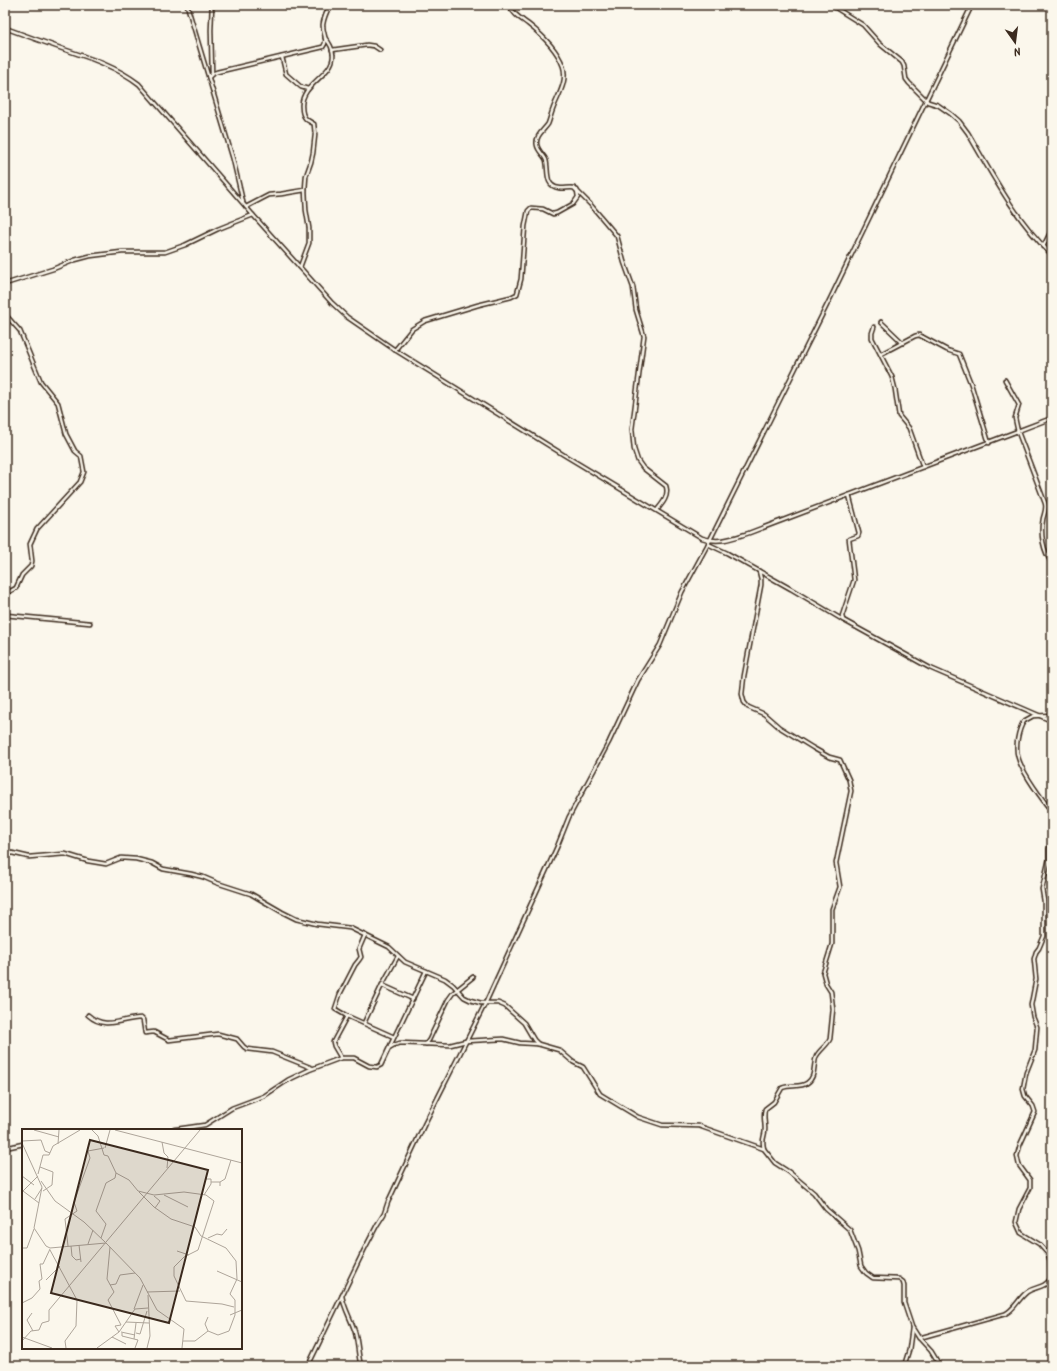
<svg xmlns="http://www.w3.org/2000/svg" width="1057" height="1371" viewBox="0 0 1057 1371" font-family="Kalam,sans-serif">
<style>
.lines{fill:none;stroke-linecap:round;stroke-linejoin:round}
.street-casing{stroke:#3b2a1e;stroke-width:5.5}
.street{stroke:#fbf7ec;stroke-width:2.5}
.inset-road{fill:none;stroke:#aea59a;stroke-width:1}
.view{fill:#3b2a1e;fill-opacity:0.15;stroke:#3b2a1e;stroke-width:2}
.inset-edge{fill:none;stroke:#3b2a1e;stroke-width:2}
</style>
<rect width="100%" height="100%" fill="#fbf7ec"/>
<filter id="ink" filterUnits="userSpaceOnUse"><feTurbulence type="fractalNoise" baseFrequency=".025" numOctaves="2"/><feDisplacementMap in="SourceGraphic" scale="8" xChannelSelector="R" yChannelSelector="G"/><feConvolveMatrix kernelMatrix="1 2 1 2 8 2 1 2 1" color-interpolation-filters="sRGB"/></filter>
<g filter="url(#ink)">
<g class="lines">
<defs>
<g id="street">
<polyline points="187,5 233,159 243,202"/>
<path d="M509 5C513 14 520 18 528 24 542 35 557 49 563 66 568 82 558 95 553 109 551 114 550 119 548 124 544 130 535 136 537 145 538 151 544 155 546 160 549 170 544 186 559 188 564 189 569 187 574 188L590 204 617 236 624 262 633 287 636 310 644 336 632 429 634 449 638 461 643 468 666 486C669 496 663 503 657 510"/>
<path d="M831 5 863 25 880 44 902 62 904 66 906 79 909 83 928 102 938 105 951 114 959 121 968 133C993 176 1016 220 1052 255"/>
<path d="M5 28C24 35 44 42 63 49 90 58 117 67 139 84L253 215 332 303 347 317 395 350 564 455 702 538C719 544 733 538 749 533L1052 418"/>
<polyline points="332,50 367,45 374,46 380,50"/>
<polyline points="282,57 286,74 301,87 308,89"/>
<polyline points="212,74 211,30 212,5"/>
<path d="M209 77 212 74 217 72 323 47C329 40 322 33 323 24 324 17 327 11 330 5"/>
<polyline points="246,207 269,195 281,194 305,190"/>
<polyline points="1043,247 1052,229"/>
<path d="M300 267 309 243V228L306 210 305 190 306 176 311 162 313 153 315 135 314 124C311 122 308 121 306 119 303 116 302 111 302 107 300 84 334 75 333 55 333 49 329 42 325 38"/>
<polyline points="5,284 53,269 75,260 90,256 122,252 165,252 185,245 218,229 253,215"/>
<polyline points="5,314 20,331 41,382 58,403 66,434 75,451 81,456 84,472 80,482 37,529 30,544 32,561 31,566 22,575 16,588 5,594"/>
<polyline points="881,322 903,343"/>
<polyline points="874,327 872,333 872,338 892,377 895,389 899,416 909,428 923,467"/>
<polyline points="395,350 412,329 425,321 478,305 511,297 517,294 521,279 525,226 528,211 531,208 543,209 553,214 557,213 573,204 578,197 577,190"/>
<polyline points="881,354 915,336 919,335 947,350 959,354 971,384 989,443"/>
<polyline points="1005,380 1019,405 1015,418 1018,432"/>
<path d="M1018 432 1045 503C1047 509 1044 514 1043 519 1040 534 1043 551 1052 563"/>
<polyline points="708,544 727,553 791,589 843,620 930,668 1052,721"/>
<path d="M759 571 761 579V585L744 676 742 694 744 702 748 707 764 714 779 727 813 748 829 757 840 760 849 780 851 791 836 863 840 887 832 909V944L823 973 826 984 831 992 833 1009 830 1039C827 1046 819 1050 816 1057 813 1066 816 1077 807 1083 800 1088 790 1084 782 1088L774 1102 765 1109C763 1116 765 1122 765 1129 765 1138 761 1138 764 1149"/>
<polyline points="5,615 90,623"/>
<polyline points="843,620 842,616 854,580 849,539 858,536 859,533 849,495"/>
<path d="M1052 715 1033 716 1024 721C1018 730 1015 747 1018 757 1022 773 1042 799 1052 812"/>
<polyline points="5,854 12,853 29,857 65,854 88,861 106,864 121,858 136,859 152,863 163,869 191,874 203,877 217,883 251,894 282,912 296,919 317,924 350,928 389,947 405,962 445,979 453,985 464,997 470,1000 481,1003 498,1003 505,1006 524,1023 534,1040 538,1044"/>
<polyline points="365,935 359,949 361,957 359,960 355,965 340,994 335,1009 347,1016 394,1037"/>
<polyline points="382,985 413,999"/>
<path d="M88 1015C106 1031 122 1018 141 1018L143 1020 145 1033 154 1032 169 1040 218 1034 237 1039 244 1047 247 1049 272 1052 312 1068"/>
<polyline points="364,1023 382,985 398,956"/>
<polyline points="426,1044 429,1040 448,1000 453,993 473,977"/>
<polyline points="390,1046 426,971"/>
<polyline points="341,1058 334,1046 333,1042 347,1016"/>
<polyline points="170,1130 205,1125 232,1108 264,1096 288,1080 309,1070 341,1058 354,1058 369,1066 377,1067 381,1065 389,1048 394,1045 400,1043 450,1045 466,1041 503,1039 520,1043 538,1044 559,1050 573,1062 583,1067 600,1094 638,1117 662,1125 699,1126 764,1149 775,1163 789,1172 814,1193 826,1209 850,1230 858,1251 861,1266 866,1273 873,1278 899,1279 903,1282 904,1286 904,1303 912,1327 919,1338 931,1351 940,1366"/>
<polyline points="5,1148 23,1144"/>
<path d="M342 1296C344 1308 351 1319 355 1332 358 1343 358 1355 361 1366"/>
<path d="M919 1338 1005 1314C1015 1309 1018 1299 1027 1292 1036 1286 1044 1289 1051 1278L1050 1261 1048 1254 1039 1244 1021 1233 1016 1222 1019 1209 1030 1188V1180L1019 1165 1017 1156 1020 1145 1035 1112 1033 1106 1025 1096 1023 1089 1026 1073 1035 1050 1037 1027 1033 1017 1031 1005 1036 979 1034 959 1036 952 1039 948 1044 936V901L1042 889 1049 859V849L1052 841"/>
<polyline points="308,1366 364,1250 377,1225 384,1214 388,1202 425,1123 486,1002 557,847 569,817 609,742 638,680 660,645 682,592 708,544 831,297 972,5"/>
<polyline points="904,1366 909,1350 912,1328"/>
</g>
</defs>
<use href="#street" class="street-casing"/>
<use href="#street" class="street"/>
</g>
</g>
<g transform="translate(22 1129)">
<rect width="220" height="220" fill="#fbf7ec"/>
<path class="inset-road" d="M12 1 37 8M70 1 76 7 82 26 86 27 94 44 107 51 116 62 132 66 162 63 184 66 192 72 176 121 162 128 152 138V147L164 172 200 175 212 178M93 1 220 34M0 12 19 11 23 22 28 24M140 13 142 24 146 28 145 39M0 14 20 58 12 99 24 117 28 119 84 114 118 149 135 181 162 200 160 219M36 15 37 1M83 19 88 1M18 38 31 43 30 56 21 62M16 45 21 26H27L31 17 58 1M0 47 12 56M19 52 33 72 62 93 83 113M189 53H198V57M198 53 203 50 209 31M1 62 17 74M0 63 16 47M117 63 132 78 149 90 173 98 179 107 204 119 214 132 215 150 208 165 213 171V186L207 202 196 206 186 202 173 212H161M142 66 166 78M182 66 189 55V50H184M132 67 138 72 133 79M13 70 20 59M79 109 84 95 74 82 84 54 93 49 94 44M186 109 195 105 200 106 205 100M66 115 71 101M57 116 59 133M46 117 43 90 55 82 52 73 68 29 66 22 82 19M49 117 50 127 54 131 59 130M88 118 85 150 92 163 86 171 99 196M0 119H5L12 100M28 121 55 171 54 197 43 212 44 219M155 122 167 126M195 142 220 153M24 151 38 137M88 156 94 155 98 146 113 144M125 163 158 162M0 174 10 169 18 160 17 152 20 150 18 135H21L28 120M112 180 121 156M10 184 5 191 11 202M208 186 220 181M186 188 183 195 186 202M104 193 127 194M97 203 93 197 99 196M99 203 113 206M100 204V207L116 211 113 219M114 204 118 205 125 182M0 208 30 219M90 208 104 215M112 210 114 194M0 212 9 202 17 201 20 194 27 192V181L178 1M75 219 97 203 113 180 126 179M125 219 128 207 126 166"/>
<path class="view" d="M68 11 186 41 147 194 29 164Z"/>
<rect width="220" height="220" class="inset-edge"/>
</g>
<rect width="1057" height="1371" fill="none" stroke="#fbf7ec" stroke-width="20"/>
<rect x="10" y="10" width="1037" height="1351" fill="none" stroke="#3b2a1e" stroke-width="1.5" filter="url(#ink)"/>
<g transform="translate(1015 42) rotate(166)" stroke="#fbf7ec" stroke-width="3" paint-order="stroke">
<path d="M0-3L7 15L0 10L-7 15Z" fill="#3b2a1e"/>
<text y="-6" font-size="11" font-weight="bold" text-anchor="middle" fill="#3b2a1e">N</text>
</g>
</svg>
